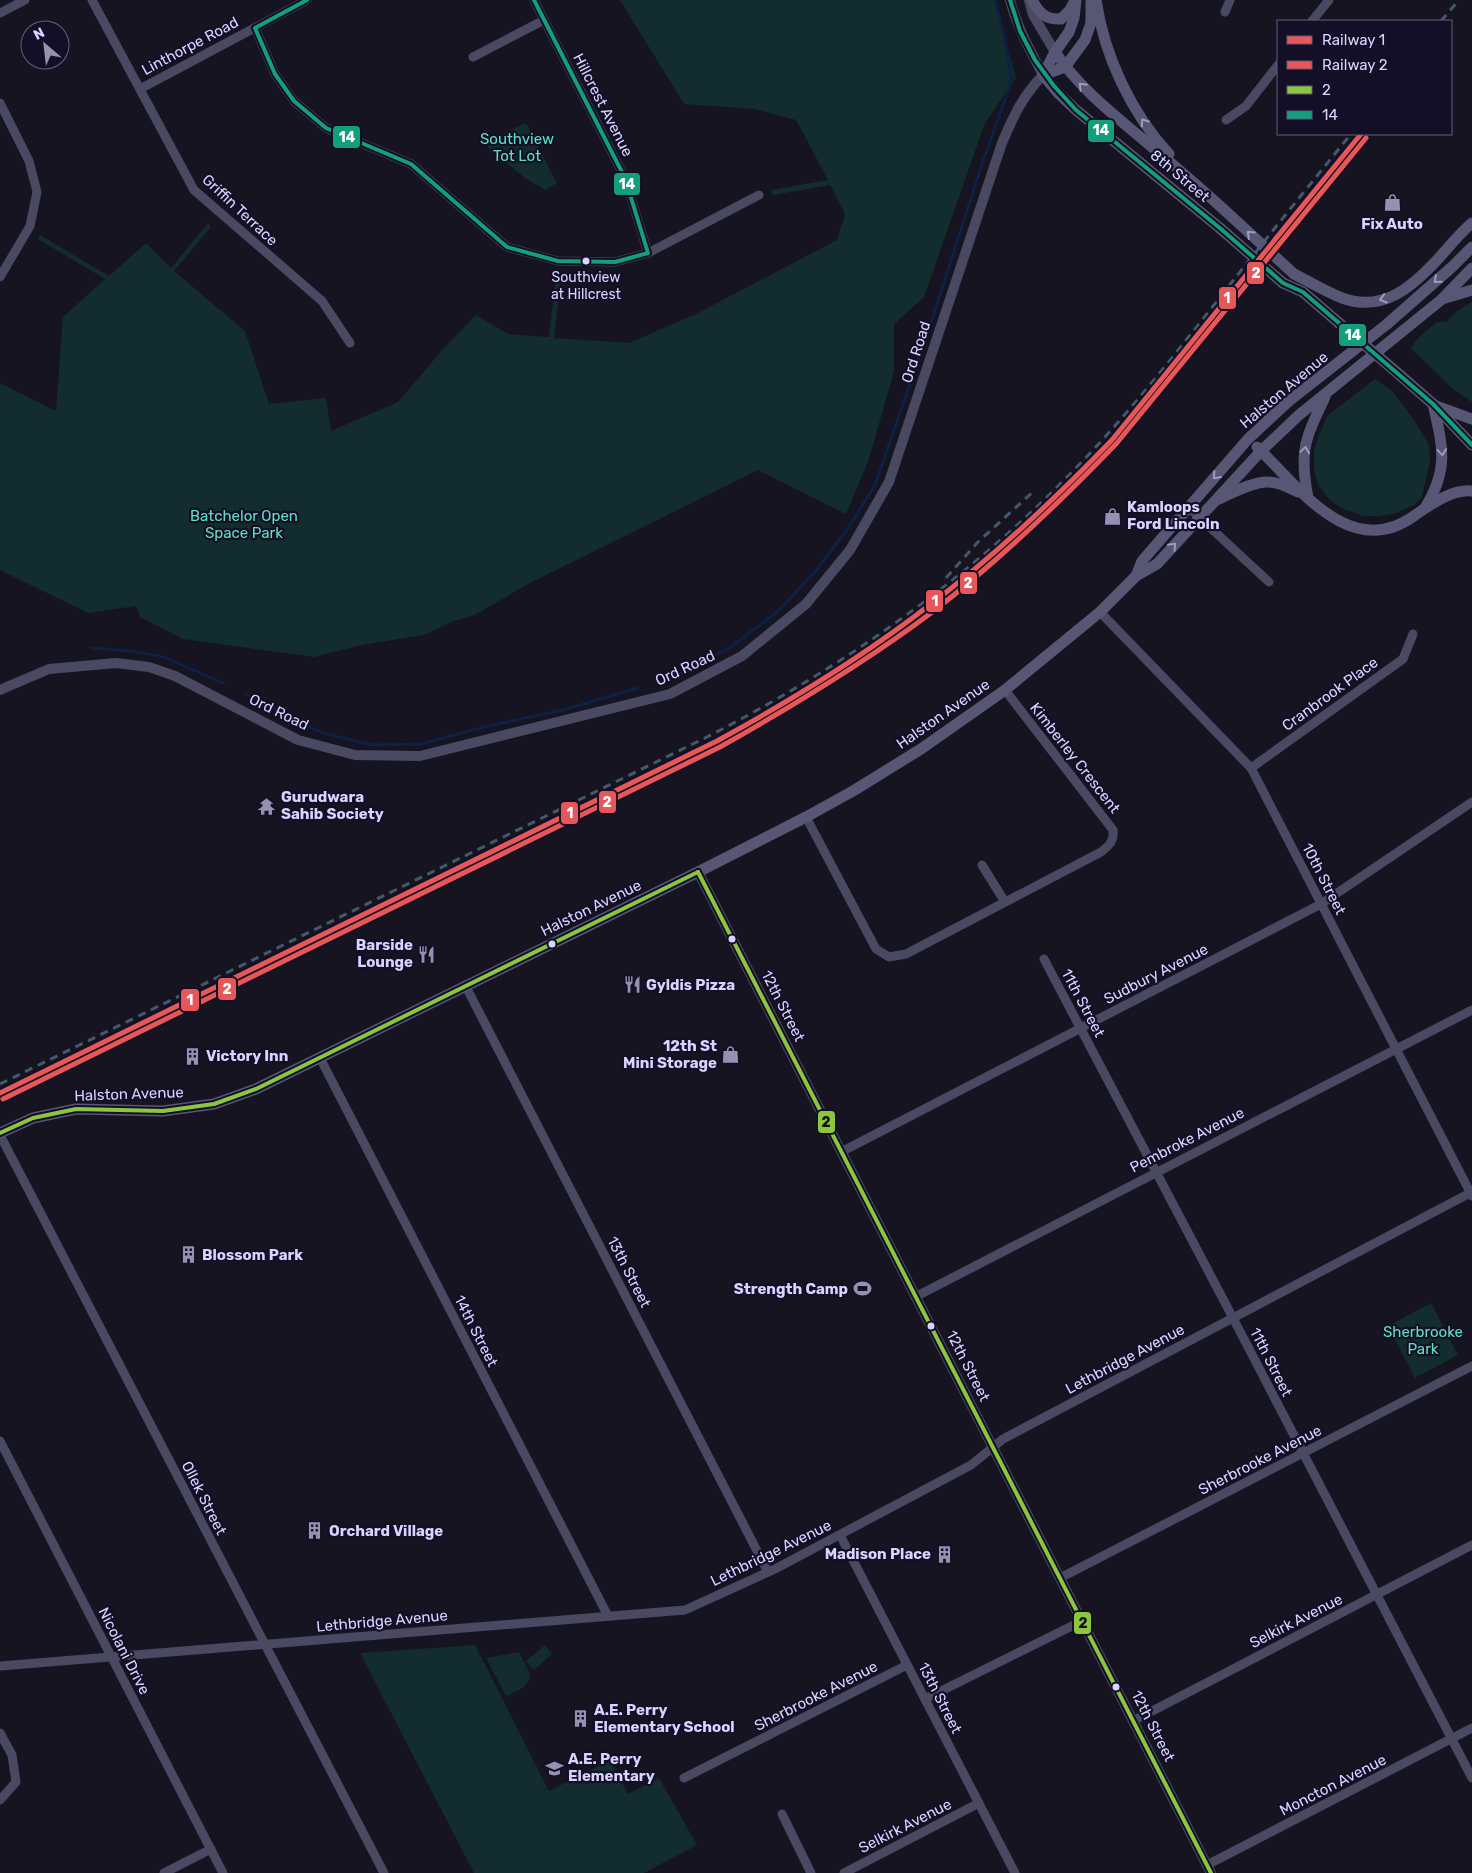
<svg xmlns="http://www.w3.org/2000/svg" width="1472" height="1873" viewBox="0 0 1472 1873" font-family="Rubik,sans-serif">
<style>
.green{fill:#132c2d}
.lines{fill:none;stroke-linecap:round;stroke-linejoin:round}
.stream{stroke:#0d2144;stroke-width:3}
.minor{stroke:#4a4962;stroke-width:9}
.tertiary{stroke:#4a4962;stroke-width:10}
.secondary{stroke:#575674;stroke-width:11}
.rail{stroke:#43596b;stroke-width:3;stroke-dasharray:8 6;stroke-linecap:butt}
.secondary-bridge{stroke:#575674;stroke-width:11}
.bus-1-casing{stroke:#130f26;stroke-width:8}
.bus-2-casing{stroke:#130f26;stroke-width:8}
.bus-1{stroke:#8cc63e;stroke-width:4}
.bus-2{stroke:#139e7c;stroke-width:4}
.rail-1-casing{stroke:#130f26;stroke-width:9}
.rail-2-casing{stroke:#130f26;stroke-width:9}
.rail-1{stroke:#e75758;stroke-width:5}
.rail-2{stroke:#e75758;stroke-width:5}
.oneway{stroke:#9e9bc0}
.bus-dot{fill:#d9d4ff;stroke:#130f26;stroke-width:2}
.labels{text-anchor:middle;stroke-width:4.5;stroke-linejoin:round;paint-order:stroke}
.bus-label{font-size:14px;fill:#d9d4ff;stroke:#130f26}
.street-label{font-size:15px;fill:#d9d4ff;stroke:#130f26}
.park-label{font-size:15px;fill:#5fe0c0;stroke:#130f26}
.poi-label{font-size:15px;font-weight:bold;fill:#d9d4ff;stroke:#130f26;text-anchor:start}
.line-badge{stroke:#130f26;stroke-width:2}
.badge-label{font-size:14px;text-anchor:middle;font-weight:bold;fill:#fff}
.pale-badge-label{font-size:14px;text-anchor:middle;font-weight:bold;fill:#111}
</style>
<rect width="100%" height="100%" fill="#161421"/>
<g class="green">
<polygon points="620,0 994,0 1016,78 985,123 924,297 894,324 894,371 869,459 846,514 758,470 526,585 475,615 454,621 424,635 361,645 314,657 183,639 140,617 136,606 88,613 0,570 0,383 56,411 63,317 105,279 38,239 40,235 109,276 146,243 171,268 208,223 211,227 174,271 245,331 269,404 326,398 331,431 398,402 444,348 476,315 508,334 549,337 556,276 561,277 554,338 629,343 698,313 837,240 845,214 830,185 773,195 772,190 828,180 796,120 755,109 684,104"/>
<polygon points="526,123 557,183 545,190 525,178 483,143"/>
<polygon points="1472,302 1472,402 1453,389 1411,348 1418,338 1437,322 1446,322 1456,312"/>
<polygon points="1375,379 1393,392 1412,417 1429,445 1430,462 1422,497 1414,505 1396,513 1379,516 1363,516 1341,508 1329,499 1318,485 1314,470 1314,451 1319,435 1327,416"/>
<polygon points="1431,1303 1458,1355 1415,1378 1388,1326"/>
<polygon points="475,1645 549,1791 610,1760 628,1794 659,1778 697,1845 644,1873 474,1873 360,1653"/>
<polygon points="545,1645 552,1654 534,1670 526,1661"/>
<path d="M519 1652 530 1674C529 1688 517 1691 506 1696L486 1658Z"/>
</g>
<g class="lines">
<g class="stream">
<polyline points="92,648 130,651 164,657 223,683"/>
<polyline points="679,674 731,647 776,613 814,573 846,531 875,485 928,332 982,164 1012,80 1004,36 995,0"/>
<polyline points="246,694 322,733 372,745 421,744 484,727 563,710 638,688"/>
</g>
<g class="minor">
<polyline points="92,0 194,190 322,301 350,343"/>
<polyline points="534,0 625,178 648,253"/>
<polyline points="1225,12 1230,0"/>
<polyline points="0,13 25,0"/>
<polyline points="1312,21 1329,0"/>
<polyline points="255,28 275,74 294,101 326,128 411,164 507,247 558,261 615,262 648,253 759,195"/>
<polyline points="473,57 544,20"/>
<polyline points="140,89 307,0"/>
<polyline points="0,103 29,161 37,192 30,226 0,277"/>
<polyline points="1226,120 1246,106 1278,65"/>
<polyline points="1188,507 1269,582"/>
<polyline points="1100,612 1251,768 1472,1196"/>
<polyline points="1251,768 1403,659 1413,634"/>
<path d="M806 817 876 949 889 957 906 954 1101 852C1110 845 1114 841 1113 830L1005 690"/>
<polyline points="982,865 1005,902"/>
<polyline points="1044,959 1233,1318 1472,1778"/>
<polyline points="465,985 768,1572"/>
<polyline points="320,1058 608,1616"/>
<polyline points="0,1135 384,1873"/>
<polyline points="841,1152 1321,904 1472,802"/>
<polyline points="915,1297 1472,1010"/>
<polyline points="0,1441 223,1873"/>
<polyline points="840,1535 1015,1873"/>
<polyline points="1060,1578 1472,1366"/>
<polyline points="0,1666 685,1610 775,1569 971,1465 1003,1439 1472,1192"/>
<polyline points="925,1699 1082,1621"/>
<polyline points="1133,1721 1472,1545"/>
<polyline points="0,1733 12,1755 16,1782 0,1800"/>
<polyline points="684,1778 907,1665"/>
<polyline points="782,1814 811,1873"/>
<polyline points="1207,1865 1472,1728"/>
<polyline points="164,1873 211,1849"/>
<polyline points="844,1873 979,1803"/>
</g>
<g class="tertiary">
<polyline points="1029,0 1033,15 1055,52"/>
<path d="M0 690 49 669 116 663 149 667 175 676 298 740 355 755 420 756 670 694 742 656 806 604 850 550 889 482 1002 143C1014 115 1022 97 1043 75 1030 50 1017 27 1010 0"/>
<polyline points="698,872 1211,1873"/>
</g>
<g class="secondary">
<path d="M1032 0C1039 13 1046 20 1061 19L1070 10 1074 2"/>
<path d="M1096 0C1104 55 1131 113 1169 154"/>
<path d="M1055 52C1078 86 1108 110 1139 136 1171 163 1202 189 1232 217"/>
<polyline points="1043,75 1058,93 1076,110 1221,229"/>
<polyline points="1043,75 1065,67 1085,40 1091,23 1091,0"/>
<polyline points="1043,75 1055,52 1069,32 1074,18 1076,0"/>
<path d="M1294 274C1310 282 1326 292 1342 298 1383 313 1412 287 1438 259 1449 247 1459 234 1472 223"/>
<polyline points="1283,283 1303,292 1339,323"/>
<polyline points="1442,299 1472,290"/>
<polyline points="1401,376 1433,404 1472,445"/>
<polyline points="1436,406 1472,419"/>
<path d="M1257 447C1298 486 1350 562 1414 516 1430 505 1451 489 1472 491"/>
<path d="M1308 498C1299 451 1305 439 1325 397"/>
<path d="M1219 499C1232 493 1254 481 1268 482 1279 482 1289 488 1298 492"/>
<path d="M1425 508C1449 469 1443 447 1433 404"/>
<polyline points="1136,576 1142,561 1248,439 1289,401 1386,325 1452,267 1472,247"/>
<polyline points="0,1133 33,1118 76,1109 163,1111 214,1104 256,1089 698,872 806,817 853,791 921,749 1005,690 1100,612 1136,576 1157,564 1261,451 1299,415 1441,300 1472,268"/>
</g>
<g class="rail">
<polyline points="1441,21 1459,0"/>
<polyline points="946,578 978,542 1035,490"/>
<path d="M0 1084 705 738C840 669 965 582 1071 473 1135 408 1190 335 1247 263 1281 220 1316 177 1351 134"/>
</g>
<g class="secondary-bridge">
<polyline points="1232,217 1294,274"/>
<polyline points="1221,229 1283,283"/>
<polyline points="1339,323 1401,376"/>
</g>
<defs>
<g id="bus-1">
<polyline points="698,872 1211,1873"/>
<polyline points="0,1133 33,1118 76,1109 163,1111 214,1104 256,1089 698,872"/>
</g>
<g id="bus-2">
<polyline points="307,0 255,28 275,74 294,101 326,128 411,164 507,247 558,261 615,262 648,253 625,178 534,0"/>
<polyline points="1010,0 1020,31 1035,60 1054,86 1076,110 1221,229 1283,283 1303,292 1433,404 1472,445"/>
</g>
</defs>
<use href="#bus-1" class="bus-1-casing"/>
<use href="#bus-2" class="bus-2-casing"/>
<use href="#bus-1" class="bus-1"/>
<use href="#bus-2" class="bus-2"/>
<defs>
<path id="rail-1" d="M0 1093 717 741C790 701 861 658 927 607 994 557 1054 500 1112 440L1361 134"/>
<path id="rail-2" d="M3 1099 720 747C793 706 864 663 931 613 998 562 1058 504 1116 444L1366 138"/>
</defs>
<use href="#rail-1" class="rail-1-casing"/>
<use href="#rail-2" class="rail-2-casing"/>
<use href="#rail-1" class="rail-1"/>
<use href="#rail-2" class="rail-2"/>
</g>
<defs><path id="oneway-chevron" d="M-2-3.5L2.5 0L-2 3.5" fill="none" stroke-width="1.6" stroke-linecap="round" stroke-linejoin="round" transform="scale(1.25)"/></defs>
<g class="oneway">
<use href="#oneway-chevron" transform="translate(1082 86) rotate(-135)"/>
<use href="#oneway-chevron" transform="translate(1144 122) rotate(-125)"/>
<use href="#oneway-chevron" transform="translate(1250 234) rotate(-137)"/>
<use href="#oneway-chevron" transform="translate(1437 280) rotate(139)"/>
<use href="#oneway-chevron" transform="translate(1383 299) rotate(164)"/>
<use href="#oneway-chevron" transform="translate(1305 450) rotate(-82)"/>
<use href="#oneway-chevron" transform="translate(1442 452) rotate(85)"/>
<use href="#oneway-chevron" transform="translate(1216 476) rotate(131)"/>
<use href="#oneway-chevron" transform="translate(1173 546) rotate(-47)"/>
</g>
<defs>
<symbol id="shop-bare" viewBox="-9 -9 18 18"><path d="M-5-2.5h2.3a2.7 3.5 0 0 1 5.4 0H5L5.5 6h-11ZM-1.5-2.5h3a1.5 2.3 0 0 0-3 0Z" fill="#9591b1" stroke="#130f26" stroke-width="2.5" paint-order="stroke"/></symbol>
<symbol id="temple-bare" viewBox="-9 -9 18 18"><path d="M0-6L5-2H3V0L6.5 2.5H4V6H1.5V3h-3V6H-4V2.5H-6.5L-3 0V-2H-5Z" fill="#9591b1" stroke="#130f26" stroke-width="2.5" paint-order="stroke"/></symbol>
<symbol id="restaurant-bare" viewBox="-9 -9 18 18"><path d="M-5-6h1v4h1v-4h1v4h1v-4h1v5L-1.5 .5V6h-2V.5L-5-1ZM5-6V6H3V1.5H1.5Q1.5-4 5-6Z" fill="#9591b1" stroke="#130f26" stroke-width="2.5" paint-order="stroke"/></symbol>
<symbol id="building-bare" viewBox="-9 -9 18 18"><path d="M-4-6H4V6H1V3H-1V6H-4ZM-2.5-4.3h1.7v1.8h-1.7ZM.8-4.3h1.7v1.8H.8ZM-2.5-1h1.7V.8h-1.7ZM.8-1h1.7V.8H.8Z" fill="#9591b1" stroke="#130f26" stroke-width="2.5" paint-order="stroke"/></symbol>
<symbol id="stadium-bare" viewBox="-9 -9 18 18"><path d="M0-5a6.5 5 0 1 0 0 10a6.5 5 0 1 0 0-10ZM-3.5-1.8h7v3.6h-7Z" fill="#9591b1" stroke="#130f26" stroke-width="2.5" paint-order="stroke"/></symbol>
<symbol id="school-bare" viewBox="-9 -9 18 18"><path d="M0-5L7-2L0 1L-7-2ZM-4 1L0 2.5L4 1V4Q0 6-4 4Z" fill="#9591b1" stroke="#130f26" stroke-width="2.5" paint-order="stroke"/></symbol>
</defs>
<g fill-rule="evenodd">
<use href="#shop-bare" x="1380" y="190" width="25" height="25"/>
<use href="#shop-bare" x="1100" y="504" width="25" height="25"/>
<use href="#temple-bare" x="254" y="794" width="25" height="25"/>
<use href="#restaurant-bare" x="414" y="942" width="25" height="25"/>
<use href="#restaurant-bare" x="620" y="972" width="25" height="25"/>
<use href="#shop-bare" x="718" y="1042" width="25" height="25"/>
<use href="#building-bare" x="180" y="1044" width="25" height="25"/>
<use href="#building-bare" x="176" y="1242" width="25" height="25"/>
<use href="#stadium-bare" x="850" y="1276" width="25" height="25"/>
<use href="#building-bare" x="302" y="1518" width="25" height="25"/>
<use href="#building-bare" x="932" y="1542" width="25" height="25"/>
<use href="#building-bare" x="568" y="1706" width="25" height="25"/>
<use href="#school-bare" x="542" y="1756" width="25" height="25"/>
</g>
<g class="bus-dot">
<circle cx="586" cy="261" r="4.5"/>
<circle cx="732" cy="939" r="4.5"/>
<circle cx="552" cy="944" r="4.5"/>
<circle cx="931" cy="1326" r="4.5"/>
<circle cx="1116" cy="1687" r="4.5"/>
</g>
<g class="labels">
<g class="bus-label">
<text x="586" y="282">Southview<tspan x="586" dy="17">at Hillcrest</tspan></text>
</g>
<g class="street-label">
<text transform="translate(190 46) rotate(-28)" y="5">Linthorpe Road</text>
<text transform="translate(603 105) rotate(63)" y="5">Hillcrest Avenue</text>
<text transform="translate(1180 176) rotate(40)" y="5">8th Street</text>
<text transform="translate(240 210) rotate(43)" y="5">Griffin Terrace</text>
<text transform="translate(916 352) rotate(-72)" y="5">Ord Road</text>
<text transform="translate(1284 390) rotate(-40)" y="5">Halston Avenue</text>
<text transform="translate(685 668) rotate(-25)" y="5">Ord Road</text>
<text transform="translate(1330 694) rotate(-36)" y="5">Cranbrook Place</text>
<text transform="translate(279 712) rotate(26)" y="5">Ord Road</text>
<text transform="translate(943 714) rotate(-35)" y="5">Halston Avenue</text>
<text transform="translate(1075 758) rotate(52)" y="5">Kimberley Crescent</text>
<text transform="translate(1324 879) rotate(63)" y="5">10th Street</text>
<text transform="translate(591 908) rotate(-26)" y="5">Halston Avenue</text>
<text transform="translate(1156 974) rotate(-27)" y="5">Sudbury Avenue</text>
<text transform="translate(1083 1003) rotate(62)" y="5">11th Street</text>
<text transform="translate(783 1006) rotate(63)" y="5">12th Street</text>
<text transform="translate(129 1094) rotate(-2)" y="5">Halston Avenue</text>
<text transform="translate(1187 1140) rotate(-27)" y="5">Pembroke Avenue</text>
<text transform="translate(629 1272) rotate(63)" y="5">13th Street</text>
<text transform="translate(476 1331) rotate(63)" y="5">14th Street</text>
<text transform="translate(1125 1359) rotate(-28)" y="5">Lethbridge Avenue</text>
<text transform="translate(1271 1362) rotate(63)" y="5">11th Street</text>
<text transform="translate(968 1366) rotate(63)" y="5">12th Street</text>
<text transform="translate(1260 1460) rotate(-27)" y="5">Sherbrooke Avenue</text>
<text transform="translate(204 1498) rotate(63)" y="5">Ollek Street</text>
<text transform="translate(771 1553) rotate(-26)" y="5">Lethbridge Avenue</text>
<text transform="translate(382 1621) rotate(-5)" y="5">Lethbridge Avenue</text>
<text transform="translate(1296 1621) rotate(-27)" y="5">Selkirk Avenue</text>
<text transform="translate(124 1651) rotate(63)" y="5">Nicolani Drive</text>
<text transform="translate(816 1696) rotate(-27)" y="5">Sherbrooke Avenue</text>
<text transform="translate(940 1698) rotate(63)" y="5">13th Street</text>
<text transform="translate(1153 1726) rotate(63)" y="5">12th Street</text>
<text transform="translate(1333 1785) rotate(-27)" y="5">Moncton Avenue</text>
<text transform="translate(905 1826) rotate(-27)" y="5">Selkirk Avenue</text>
</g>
<g class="park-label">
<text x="517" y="144">Southview<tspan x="517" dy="17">Tot Lot</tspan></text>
<text x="244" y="521">Batchelor Open<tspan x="244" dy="17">Space Park</tspan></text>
<text x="1423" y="1337">Sherbrooke<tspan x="1423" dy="17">Park</tspan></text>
</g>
<g class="poi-label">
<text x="1392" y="229" text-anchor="middle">Fix Auto</text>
<text x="1127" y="512">Kamloops<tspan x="1127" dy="17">Ford Lincoln</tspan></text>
<text x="281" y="802">Gurudwara<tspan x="281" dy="17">Sahib Society</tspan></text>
<text x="413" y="950" text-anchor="end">Barside<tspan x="413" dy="17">Lounge</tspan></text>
<text x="646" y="990">Gyldis Pizza</text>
<text x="717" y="1051" text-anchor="end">12th St<tspan x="717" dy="17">Mini Storage</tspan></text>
<text x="206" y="1061">Victory Inn</text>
<text x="202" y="1260">Blossom Park</text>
<text x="848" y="1294" text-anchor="end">Strength Camp</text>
<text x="329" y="1536">Orchard Village</text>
<text x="931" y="1559" text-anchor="end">Madison Place</text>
<text x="594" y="1715">A.E. Perry<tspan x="594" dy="17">Elementary School</tspan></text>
<text x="568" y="1764">A.E. Perry<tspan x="568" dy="17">Elementary</tspan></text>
</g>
</g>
<g class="line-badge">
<rect x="1087" y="119" width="28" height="24" rx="5" fill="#139e7c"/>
<rect x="332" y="125" width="29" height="24" rx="5" fill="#139e7c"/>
<rect x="613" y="172" width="28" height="24" rx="5" fill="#139e7c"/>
<rect x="1246" y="261" width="19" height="24" rx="5" fill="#e75758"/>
<rect x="1218" y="286" width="19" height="24" rx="5" fill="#e75758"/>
<rect x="1338" y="323" width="29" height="24" rx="5" fill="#139e7c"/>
<rect x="959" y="571" width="19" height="24" rx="5" fill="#e75758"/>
<rect x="925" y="589" width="19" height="24" rx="5" fill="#e75758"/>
<rect x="598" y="790" width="19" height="24" rx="5" fill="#e75758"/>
<rect x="560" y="801" width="19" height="24" rx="5" fill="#e75758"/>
<rect x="217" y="977" width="20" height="24" rx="5" fill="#e75758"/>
<rect x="180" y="988" width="20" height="24" rx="5" fill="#e75758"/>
<rect x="817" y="1110" width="19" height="24" rx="5" fill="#8cc63e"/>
<rect x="1073" y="1611" width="19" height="24" rx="5" fill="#8cc63e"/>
</g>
<g class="badge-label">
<text x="1101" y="135">14</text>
<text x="347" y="142">14</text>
<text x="627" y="189">14</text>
<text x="1256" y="278">2</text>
<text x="1227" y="303">1</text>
<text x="1353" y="340">14</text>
<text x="968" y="588">2</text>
<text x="935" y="606">1</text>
<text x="607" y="807">2</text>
<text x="570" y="818">1</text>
<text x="227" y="994">2</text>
<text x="190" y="1005">1</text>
</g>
<g class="pale-badge-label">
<text x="826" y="1127">2</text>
<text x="1083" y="1628">2</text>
</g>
<rect x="1277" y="20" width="175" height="115" fill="#130f26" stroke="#625e7d"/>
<rect x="1287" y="36" width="25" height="8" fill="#e75758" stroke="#625e7d"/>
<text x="1322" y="45" font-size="15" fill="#d9d4ff">Railway 1</text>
<rect x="1287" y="61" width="25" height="8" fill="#e75758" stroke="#625e7d"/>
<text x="1322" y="70" font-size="15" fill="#d9d4ff">Railway 2</text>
<rect x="1287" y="86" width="25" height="8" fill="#8cc63e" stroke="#625e7d"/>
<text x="1322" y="95" font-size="15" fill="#d9d4ff">2</text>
<rect x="1287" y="111" width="25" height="8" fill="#139e7c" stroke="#625e7d"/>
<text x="1322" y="120" font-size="15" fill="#d9d4ff">14</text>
<g transform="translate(45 45) rotate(332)"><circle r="24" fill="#130f26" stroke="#625e7d"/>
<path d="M0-4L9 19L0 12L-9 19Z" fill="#9591b1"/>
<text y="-8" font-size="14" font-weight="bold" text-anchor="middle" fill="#d9d4ff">N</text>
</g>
</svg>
